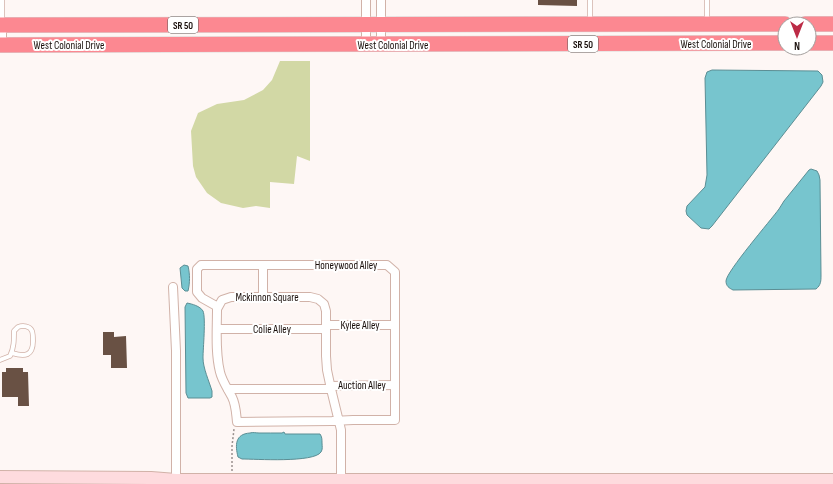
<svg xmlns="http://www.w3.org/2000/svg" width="833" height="484" viewBox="0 0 833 484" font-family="'Sofia Sans Condensed',sans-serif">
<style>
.green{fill:#d2d8a5}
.water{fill:#77c5ce;stroke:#5b8e94}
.building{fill:#695144}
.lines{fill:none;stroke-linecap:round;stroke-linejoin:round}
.lane-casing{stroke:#d1b2a8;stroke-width:5.5}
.street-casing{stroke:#d1b2a8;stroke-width:10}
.secondary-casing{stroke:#d1b2a8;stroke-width:14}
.highway-casing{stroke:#d6d4d3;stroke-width:16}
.path{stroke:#9a918e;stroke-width:1.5;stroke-dasharray:2 2;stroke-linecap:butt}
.lane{stroke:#fff;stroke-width:4}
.street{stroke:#fff;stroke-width:8}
.secondary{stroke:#fedbde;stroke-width:12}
.highway{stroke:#fc8891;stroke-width:15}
.labels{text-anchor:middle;stroke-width:4;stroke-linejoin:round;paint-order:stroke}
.shield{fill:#fff;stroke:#5e5754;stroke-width:1}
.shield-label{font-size:10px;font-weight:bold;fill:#190f0b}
.street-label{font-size:11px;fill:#190f0b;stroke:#fff}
</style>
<rect width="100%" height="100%" fill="#fef7f5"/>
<polygon class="green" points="280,61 310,61 310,161 297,156 294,184 270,182 270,208 256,206 243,208 221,203 207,193 196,177 193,166 191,131 198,113 217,104 244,100 263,90 272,80"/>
<g class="water">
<polygon points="712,70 818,71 822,75 823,82 821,86 712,226 709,229 701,228 687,215 686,211 687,206 705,187 707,175 705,78 707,72"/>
<path d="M811 169 817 171 819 175 820 180 821 275C821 281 821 285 816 289L733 290C729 288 726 286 726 281 726 272 771 220 779 209L784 201 809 170Z"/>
<path d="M184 265 188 266C190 274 190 283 188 291H185L182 288 180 268Z"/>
<path d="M187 303C192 304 200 306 203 311 206 318 203 349 203 358 203 368 209 381 212 391V397L210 398H188L186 393 185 307Z"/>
<path d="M284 432 285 434H320C322 437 322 439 322 443 322 446 323 449 321 452 314 463 255 459 242 459L238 457C235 445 235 434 250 433 253 432 256 433 259 433 267 433 274 433 282 433Z"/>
</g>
<g class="building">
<polygon points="538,0 577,0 577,6 538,5"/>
<polygon points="103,332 114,332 114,337 126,336 127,368 111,368 111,355 103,355"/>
<polygon points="6,368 23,368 23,372 28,372 29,406 18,406 18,397 2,397 2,372 6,372"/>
</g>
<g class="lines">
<defs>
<g id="lane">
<polyline points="590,0 590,22"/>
<polyline points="707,0 707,22"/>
<polyline points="2,22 2,0"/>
<path d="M0 360 10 356C14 348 14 340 14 331 14 331 18 327 18 327 23 325 30 326 32 331 33 334 33 338 33 341 33 356 25 357 12 353"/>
</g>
<g id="street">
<polyline points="366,0 366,45"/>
<polyline points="381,0 381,45"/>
<polyline points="2,25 2,45"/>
<polyline points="263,265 263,297"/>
<polyline points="173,287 176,351 176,480"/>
<path d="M218 307 202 298 197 292V269L201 265H387L395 272V420H353L332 421 237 422C236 413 236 405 232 397 228 389 222 381 220 372 215 352 217 330 217 309L222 300 231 297H310L318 299 324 304 326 311V356L327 370 331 389 341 430V483"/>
<polyline points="326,325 395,325"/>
<polyline points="217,329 326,329"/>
<polyline points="330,386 395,385"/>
<polyline points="228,389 331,389"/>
</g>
<polyline id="secondary" points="0,477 151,478 176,480 833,480"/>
<g id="highway">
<polyline points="805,24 833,24"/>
<polyline points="0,25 785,24"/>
<polyline points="809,43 833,43"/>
<polyline points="0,45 785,43"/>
</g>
</defs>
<use href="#lane" class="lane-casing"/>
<use href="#street" class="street-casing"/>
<use href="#secondary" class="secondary-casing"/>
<use href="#highway" class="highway-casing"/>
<polyline class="path" points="232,471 232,446 234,429"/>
<use href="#lane" class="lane"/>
<use href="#street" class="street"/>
<use href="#secondary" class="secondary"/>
<use href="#highway" class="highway"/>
</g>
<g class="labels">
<g class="shield">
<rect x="168" y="17" width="30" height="16" rx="3"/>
<rect x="568" y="36" width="30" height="16" rx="3"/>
</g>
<g class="shield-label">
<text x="183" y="29">SR 50</text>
<text x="583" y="48">SR 50</text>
</g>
<g class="street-label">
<text x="716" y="48">West Colonial Drive</text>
<text x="69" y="49">West Colonial Drive</text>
<text x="393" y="49">West Colonial Drive</text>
<text x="346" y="269">Honeywood Alley</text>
<text x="267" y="301">Mckinnon Square</text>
<text x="360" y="329">Kylee Alley</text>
<text x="272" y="333">Colie Alley</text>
<text x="362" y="389">Auction Alley</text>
</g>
</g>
<g transform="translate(797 36) rotate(180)"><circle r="19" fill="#ffffff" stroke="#a39f9d"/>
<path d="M0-3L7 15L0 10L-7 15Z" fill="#bc2b46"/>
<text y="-6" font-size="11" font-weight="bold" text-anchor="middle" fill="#190f0b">N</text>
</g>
</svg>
